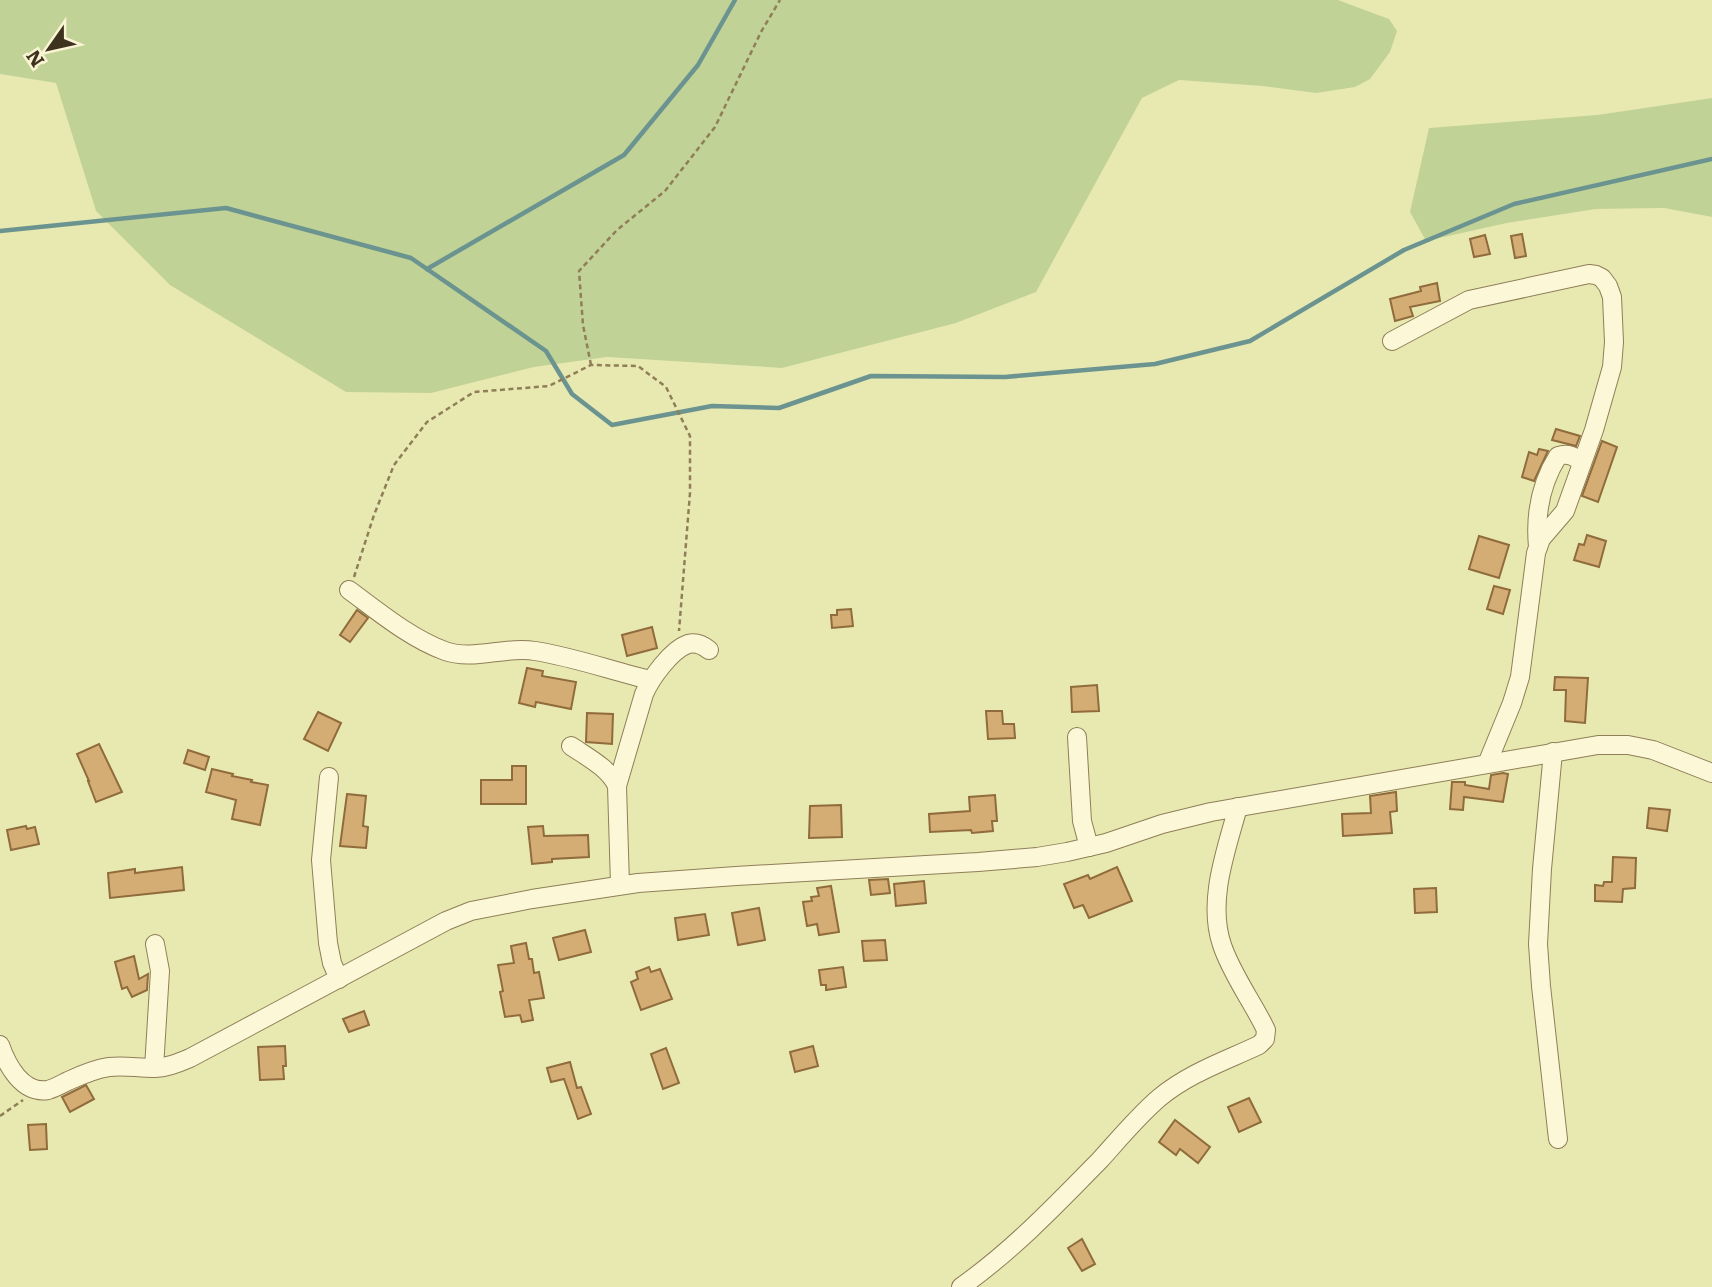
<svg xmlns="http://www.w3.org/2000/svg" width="1712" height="1287" viewBox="0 0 1712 1287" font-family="Literata,serif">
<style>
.farmland{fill:#e8e9b0}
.green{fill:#c1d296}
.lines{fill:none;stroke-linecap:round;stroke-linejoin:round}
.stream{stroke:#6b9491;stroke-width:4.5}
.building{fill:#d4ad75;stroke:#906b3b;stroke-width:2}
.street-casing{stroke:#8f7e58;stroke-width:20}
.path{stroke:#8f7e58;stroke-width:2.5;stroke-dasharray:5 3.5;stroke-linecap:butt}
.street{stroke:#fcf7d7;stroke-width:18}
</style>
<rect width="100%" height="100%" fill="#f2ecc3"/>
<polygon class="farmland" points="1338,0 1712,0 1712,98 1597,115 1427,241 1507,223 1596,209 1664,208 1712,217 1712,1287 0,1287 0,74 56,83 96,211 534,367 607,357 782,368 956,323 1035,292 1142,98 1179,80 1262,86 1316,93 1389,19"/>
<g class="green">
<polygon points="0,0 1338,0 1389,19 1397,31 1390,52 1370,79 1355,87 1316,93 1262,86 1179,80 1142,98 1036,292 956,323 782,368 607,357 534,367 431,393 346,392 170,285 96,211 56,83 0,74"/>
<polygon points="1712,98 1712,217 1664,208 1596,209 1507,223 1426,241 1410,212 1429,128 1597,115"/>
</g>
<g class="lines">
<g class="stream">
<polyline points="0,231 226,208 411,258 546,351 572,394 612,425 712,406 779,408 871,376 1005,377 1155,364 1250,341 1404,250 1514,204 1712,159"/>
<polyline points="427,269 624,155 698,65 735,0"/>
</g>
</g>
<g class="building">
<polygon points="1522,234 1526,256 1515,258 1511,236"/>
<polygon points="1485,235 1490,254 1474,257 1470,239"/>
<polygon points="1437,283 1440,301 1410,307 1413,316 1395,321 1390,299 1421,291 1420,287"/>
<polygon points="1556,429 1580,436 1576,446 1552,440"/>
<polygon points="1602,441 1617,447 1598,502 1582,496"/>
<polygon points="1539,449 1548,451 1534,481 1522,477 1529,452 1537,455"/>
<polygon points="1587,535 1606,541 1599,567 1574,560 1579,544 1584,545"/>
<polygon points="1479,536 1509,545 1499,578 1469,569"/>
<polygon points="1494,586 1510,590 1503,614 1487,609"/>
<polygon points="851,609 853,626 832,628 831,615 837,615 837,610"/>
<polygon points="357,610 368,618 350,642 340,635"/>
<polygon points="652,627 657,648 627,656 622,635"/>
<polygon points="527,668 543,671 542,676 576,682 571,709 536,702 535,707 519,703"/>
<polygon points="1555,677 1588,678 1585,723 1565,721 1566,690 1554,690"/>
<polygon points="1097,685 1099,711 1072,712 1071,687"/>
<polygon points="986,711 1002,711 1003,724 1014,724 1015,738 988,739"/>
<polygon points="318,712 341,723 328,751 304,739"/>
<polygon points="587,713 613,714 612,744 586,742"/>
<polygon points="99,744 122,792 96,802 88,781 89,781 77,754"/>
<polygon points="188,750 209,757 205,770 184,763"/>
<polygon points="512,766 526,766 526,804 481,804 481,780 512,780"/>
<polygon points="212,769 233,774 232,776 252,780 251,782 268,785 260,825 232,819 236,800 206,792"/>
<polygon points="1503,773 1508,774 1503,802 1464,797 1463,810 1450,809 1452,782 1465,782 1465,785 1489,789 1491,775"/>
<polygon points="1396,792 1397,811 1390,812 1392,833 1343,836 1342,814 1371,813 1370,796"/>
<polygon points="347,794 366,796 363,826 368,827 366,848 340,846"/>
<polygon points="995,795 997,821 992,821 993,831 972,833 971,830 930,832 929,814 970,811 969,797"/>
<polygon points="841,805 842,837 809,838 810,806"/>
<polygon points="1649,808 1670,810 1667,831 1647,828"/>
<polygon points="26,826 27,829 35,827 39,844 11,850 7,830"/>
<polygon points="543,826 544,836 588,835 589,857 552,859 552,862 532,864 528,827"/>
<polygon points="1613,857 1636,858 1635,888 1623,889 1622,902 1595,901 1595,885 1603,886 1604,882 1612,882"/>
<polygon points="182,867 184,890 110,898 108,873 135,869 135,873"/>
<polygon points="1117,867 1132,901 1089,918 1083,905 1074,908 1064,884 1088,875 1090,879"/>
<polygon points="888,879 890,893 871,895 869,880"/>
<polygon points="924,881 926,903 896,906 894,884"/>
<polygon points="831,886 839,932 819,935 817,924 807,926 803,902 812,901 811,897 819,896 817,888"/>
<polygon points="1436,888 1437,912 1415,913 1414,889"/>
<polygon points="759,908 765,940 738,945 732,913"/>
<polygon points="705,914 709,935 678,940 675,918"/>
<polygon points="585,930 591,952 559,960 553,938"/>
<polygon points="885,940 887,960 864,961 862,941"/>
<polygon points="526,943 529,959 532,959 534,973 539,972 544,998 529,1000 533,1020 522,1022 520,1015 505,1017 500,992 503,991 498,965 514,963 511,946"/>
<polygon points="134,956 139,979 148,974 147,990 132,997 127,987 122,989 115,962"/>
<polygon points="649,967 651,972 660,969 672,999 641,1010 631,982 638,979 636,972"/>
<polygon points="843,967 846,987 826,990 826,985 821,985 819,970"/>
<polygon points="364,1011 369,1025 349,1032 343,1019"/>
<polygon points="285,1046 286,1066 283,1066 284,1079 260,1080 258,1047"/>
<polygon points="813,1046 818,1066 795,1072 790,1052"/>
<polygon points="666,1048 679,1083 663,1089 651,1054"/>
<polygon points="570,1062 577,1088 581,1087 591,1114 578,1119 564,1079 551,1082 547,1068"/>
<polygon points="86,1085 94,1099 70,1112 62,1097"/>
<polygon points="1249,1098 1261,1122 1239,1132 1228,1107"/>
<polygon points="1175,1120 1210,1147 1198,1163 1180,1149 1176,1155 1159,1142"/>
<polygon points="46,1124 47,1149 30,1150 28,1125"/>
<polygon points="1082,1239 1095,1264 1082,1271 1068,1248"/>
</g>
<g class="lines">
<defs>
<g id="street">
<polyline points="1392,341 1469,300 1589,274 1596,275 1602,278 1608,286 1612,297 1614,342 1612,367 1594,430 1565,511 1541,539 1536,553 1520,677 1512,703 1487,764"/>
<path d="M1538 547C1535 515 1541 483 1558 456 1568 453 1574 456 1582 462"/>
<path d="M349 590C379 612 410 638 445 651 473 661 505 646 535 651 574 657 612 671 650 680"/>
<polyline points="1077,737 1082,821 1089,847"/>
<path d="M571 746C587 757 609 768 617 786L620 885"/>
<polyline points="1553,752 1542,869 1538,944 1541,986 1558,1139"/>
<polyline points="329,777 321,860 328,943 332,963 339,979"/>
<path d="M617 786 644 694C651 678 671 650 688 644 696 642 703 645 709 650"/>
<path d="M0 1045C7 1065 22 1094 48 1090 55 1088 62 1084 68 1081 81 1075 95 1069 109 1067 124 1065 138 1068 153 1068 166 1068 178 1063 190 1058L446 921 471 911 532 899 638 883 736 876 978 862 1037 857 1067 852 1106 843 1162 824 1211 812 1598 745H1628L1653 750 1712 773"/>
<polyline points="154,1068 160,971 155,944"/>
<path d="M961 1287C1013 1250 1056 1205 1100 1160 1119 1139 1138 1116 1159 1098 1189 1073 1225 1061 1259 1045L1265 1039 1266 1030 1262 1022C1249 997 1231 972 1222 945 1207 901 1226 851 1238 807"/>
</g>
</defs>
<use href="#street" class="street-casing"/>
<g class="path">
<polyline points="591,365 583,325 579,271 617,230 665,191 715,127 761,32 780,0"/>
<polyline points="354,577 374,515 394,465 427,422 474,392 549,386 591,365 638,366 666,387 690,436 690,493 679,631"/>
<polyline points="0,1116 23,1100"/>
</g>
<use href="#street" class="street"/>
</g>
<g transform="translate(49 49) rotate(236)" stroke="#f9f4d3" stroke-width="5" paint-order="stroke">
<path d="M0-5L12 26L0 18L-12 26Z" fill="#3d321d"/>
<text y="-10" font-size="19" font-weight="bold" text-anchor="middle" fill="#3d321d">N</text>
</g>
</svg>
